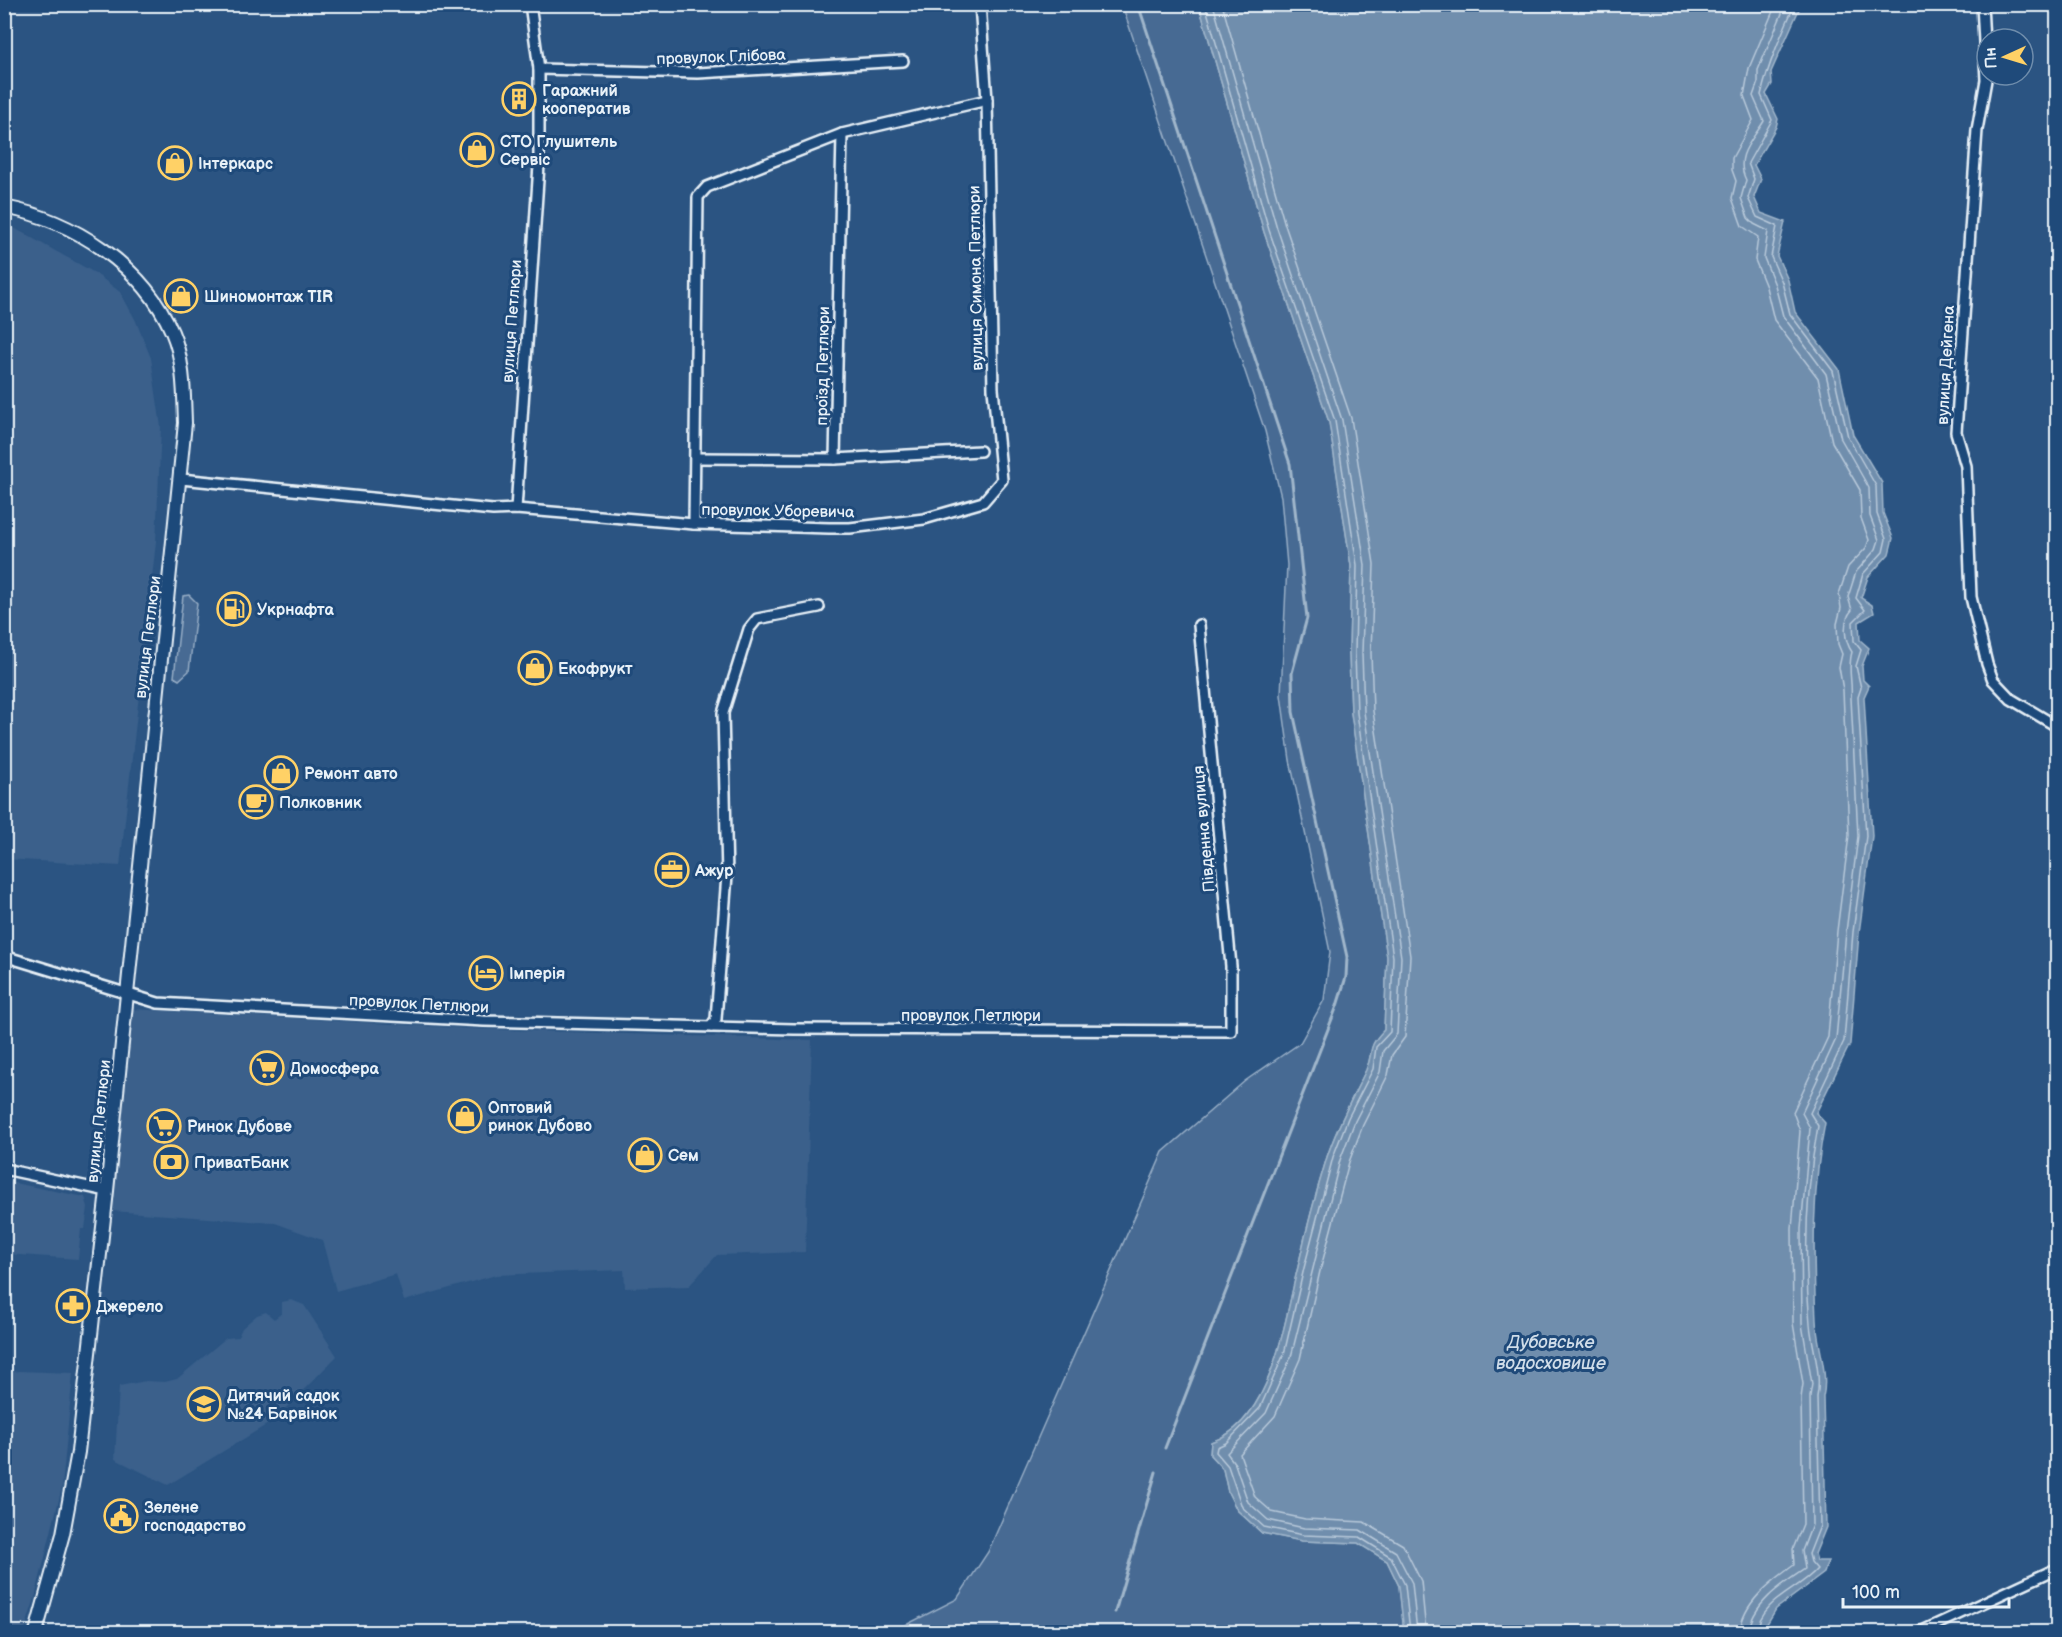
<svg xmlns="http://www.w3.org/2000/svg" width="2062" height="1637" viewBox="0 0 2062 1637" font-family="'Balsamiq Sans',sans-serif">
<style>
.built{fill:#3a608b}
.green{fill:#476b93;stroke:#98aec6;stroke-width:1.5}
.water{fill:#708ead;stroke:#a0b6cb;stroke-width:1.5}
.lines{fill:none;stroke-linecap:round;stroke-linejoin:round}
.shore{stroke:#b8c9da;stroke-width:1.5}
.stream{stroke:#a0b6cb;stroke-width:3}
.street-casing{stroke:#e8f1f8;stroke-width:14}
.secondary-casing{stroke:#e8f1f8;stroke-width:16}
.street{stroke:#1f4a7a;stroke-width:9}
.secondary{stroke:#1f4a7a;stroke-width:12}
.labels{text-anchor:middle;stroke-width:6;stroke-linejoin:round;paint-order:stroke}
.street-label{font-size:16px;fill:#e8f1f8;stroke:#1f4a7a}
.poi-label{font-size:16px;font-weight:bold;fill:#e8f1f8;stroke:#1f4a7a;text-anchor:start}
.water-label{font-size:18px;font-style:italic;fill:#d0dde9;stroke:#1f4a7a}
</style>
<rect width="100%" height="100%" fill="#2b5482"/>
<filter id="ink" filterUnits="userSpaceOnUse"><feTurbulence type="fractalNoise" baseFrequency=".0167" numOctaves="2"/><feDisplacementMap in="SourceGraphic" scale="12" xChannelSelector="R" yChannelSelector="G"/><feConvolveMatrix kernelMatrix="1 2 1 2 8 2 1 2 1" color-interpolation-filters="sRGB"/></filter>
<g filter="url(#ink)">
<g class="built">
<polygon points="5,223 95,273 120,292 135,319 151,358 161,427 156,542 120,866 5,859"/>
<polygon points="132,1009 477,1029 812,1040 805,1252 717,1255 689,1286 625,1288 624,1270 496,1275 404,1301 396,1274 336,1291 322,1240 275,1223 112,1211"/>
<polygon points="4,1181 85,1197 88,1207 85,1229 81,1229 78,1259 5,1254"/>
<polygon points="291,1300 304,1305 337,1356 273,1421 168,1485 115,1459 119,1386 146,1381 165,1382 177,1379 226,1338 238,1337 242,1328 257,1315 266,1312 274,1319 282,1313 282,1302"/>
<polygon points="19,1371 73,1373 62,1487 35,1598 24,1632 5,1632 5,1373"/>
</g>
<g class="green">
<path d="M1122 5H1199L1264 232 1329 422 1351 566 1349 653 1351 713 1387 957 1384 1030C1365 1050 1375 1050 1366 1070 1352 1099 1337 1126 1327 1157 1316 1193 1306 1230 1298 1267 1284 1321 1273 1422 1211 1442L1210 1455 1223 1469 1228 1492 1237 1510 1262 1533 1302 1541 1358 1543 1387 1561 1399 1586 1404 1632H892L957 1599 988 1552 1163 1152 1245 1081 1300 1043 1324 1000 1330 952 1290 760 1281 695 1287 565 1281 497 1265 431Z"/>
<polygon points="189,595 197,603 189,671 179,680 174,677 183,596"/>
</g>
<path class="water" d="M1199 5H1801L1771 72 1772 84 1766 94 1778 119 1776 127 1754 165 1761 179 1754 197 1761 213 1785 222 1777 256 1788 280 1795 312 1839 369 1853 435 1882 483 1883 513 1893 538 1889 554 1868 577 1861 598 1872 605 1874 613 1859 622 1860 640 1869 648 1862 666 1863 680 1869 686 1864 697 1872 836 1859 933 1850 1044 1816 1113 1825 1123C1812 1186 1813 1255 1816 1320 1817 1345 1829 1373 1823 1397L1826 1527 1815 1554 1817 1561H1828L1824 1573 1776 1609 1762 1632H1404L1399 1586 1387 1561 1358 1543 1302 1541 1262 1533 1237 1510 1228 1492 1223 1469 1210 1455 1211 1442C1273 1422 1284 1321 1298 1267 1306 1230 1316 1193 1327 1157 1337 1126 1352 1099 1366 1070 1375 1050 1365 1050 1384 1030L1387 957 1351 713 1349 653 1351 566 1329 422 1264 232Z"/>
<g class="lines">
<g class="shore">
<polyline points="1205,4 1269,230 1335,421 1357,565 1355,653 1357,713 1393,957 1390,1032 1376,1047 1373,1069 1348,1118 1333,1157 1304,1268 1284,1354 1260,1408 1226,1443 1217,1447 1216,1452 1228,1466 1242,1507 1264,1527 1303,1535 1359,1537 1391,1557 1405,1585 1410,1632"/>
<polyline points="1213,4 1277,228 1342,420 1365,565 1362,653 1364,712 1401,957 1397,1034 1383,1051 1380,1072 1355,1121 1340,1160 1291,1357 1266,1413 1227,1453 1235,1464 1248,1502 1268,1520 1304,1528 1360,1530 1396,1552 1412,1583 1417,1632"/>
<polyline points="1222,4 1285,225 1351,418 1374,564 1371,653 1373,711 1410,956 1405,1037 1392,1055 1388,1075 1363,1125 1349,1162 1320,1271 1300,1359 1275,1416 1240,1454 1255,1497 1272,1512 1305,1519 1364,1522 1403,1545 1421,1581 1426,1632"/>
<path d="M1740 1632C1742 1603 1772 1581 1794 1565L1793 1549 1803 1524 1801 1398 1803 1384 1793 1323 1792 1229 1800 1131 1793 1112 1828 1037 1837 931 1849 835 1843 690 1839 667 1842 654 1838 644 1837 624 1841 608 1839 594 1848 567 1866 548 1869 540 1861 518 1860 490 1832 442 1818 378 1774 320 1766 287 1755 260 1758 237 1742 226 1732 198 1736 181 1732 170V158L1753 120 1744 96 1749 68 1776 4"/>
<path d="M1749 1632C1751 1604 1784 1583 1805 1569L1802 1551 1812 1525 1810 1396 1812 1384 1802 1324 1801 1229 1810 1128 1802 1113 1836 1039 1846 932 1858 836 1851 698C1853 682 1847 669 1852 652 1844 640 1842 621 1852 610L1848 597 1856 572 1876 549 1879 540 1870 516 1869 488 1841 439 1826 374 1783 316 1775 285 1764 258 1768 231 1754 224 1748 218 1741 198 1746 180C1734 156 1752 141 1764 121L1753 96 1758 82V70L1786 4"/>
<path d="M1757 1632C1760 1600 1799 1590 1817 1569L1811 1562 1809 1554 1820 1526 1817 1397C1822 1373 1812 1348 1810 1324 1804 1260 1806 1189 1818 1126L1810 1113 1844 1041 1853 932 1866 836 1858 697 1861 688 1856 666 1861 650 1854 641 1853 622 1865 610 1856 598 1863 574 1883 552 1886 539 1877 514 1876 486 1848 437 1833 371 1790 314 1782 282 1771 257 1777 226 1757 217 1748 198 1754 179 1748 163 1772 120 1761 95C1768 65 1781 35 1795 4"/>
</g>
<g class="stream">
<polyline points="1138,4 1290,464 1307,618 1292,673 1293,712 1347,957 1346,977 1337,1006 1165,1448"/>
<polyline points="1115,1612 1156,1472"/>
</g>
<defs>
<g id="street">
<polyline points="1982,4 1986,80 1977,130 1956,432 1966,466 1971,597 1987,664 1993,680 2011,699 2058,727"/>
<polyline points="539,69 698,73 903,61"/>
<polyline points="696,458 835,459 842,134"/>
<polyline points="835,459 980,451"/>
<polyline points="181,479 493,510 516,509 694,524 829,528 850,528 924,519 983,502 1002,480 993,389 987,100 980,4"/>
<polyline points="516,509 539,165 539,69 530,4"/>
<polyline points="694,524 698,197 707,187 842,134 987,100"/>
<polyline points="4,956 158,1003 484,1021 794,1029 1231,1031 1231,966 1199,625"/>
<polyline points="711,1027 716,1019 727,875 723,713 749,629 757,619 819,607"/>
<polyline points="4,1169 107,1191"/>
<polyline points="1920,1632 2058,1568"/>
</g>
<path id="secondary" d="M4 207C73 220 144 266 172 332 184 360 184 393 185 423L107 1191 78 1452 63 1534 36 1632"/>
</defs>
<use href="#street" class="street-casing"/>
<use href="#secondary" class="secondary-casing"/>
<use href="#street" class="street"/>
<use href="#secondary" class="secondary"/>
</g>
</g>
<defs>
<symbol id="building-ring" viewBox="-11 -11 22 22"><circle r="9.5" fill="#1f4a7a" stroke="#ffd166" stroke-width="1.5"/><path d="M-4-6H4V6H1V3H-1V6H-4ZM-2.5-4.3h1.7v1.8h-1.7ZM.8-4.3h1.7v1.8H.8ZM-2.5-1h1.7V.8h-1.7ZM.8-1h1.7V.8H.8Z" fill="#ffd166"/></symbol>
<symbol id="shop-ring" viewBox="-11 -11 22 22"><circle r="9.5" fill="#1f4a7a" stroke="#ffd166" stroke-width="1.5"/><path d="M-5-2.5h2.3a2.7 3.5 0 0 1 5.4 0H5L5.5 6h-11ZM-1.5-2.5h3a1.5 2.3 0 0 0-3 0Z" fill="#ffd166"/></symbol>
<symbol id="fuel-ring" viewBox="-11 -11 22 22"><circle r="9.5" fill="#1f4a7a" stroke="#ffd166" stroke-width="1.5"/><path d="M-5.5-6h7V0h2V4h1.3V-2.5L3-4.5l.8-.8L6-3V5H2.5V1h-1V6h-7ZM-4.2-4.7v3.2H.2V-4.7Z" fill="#ffd166"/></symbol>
<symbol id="cafe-ring" viewBox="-11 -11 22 22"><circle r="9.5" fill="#1f4a7a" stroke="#ffd166" stroke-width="1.5"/><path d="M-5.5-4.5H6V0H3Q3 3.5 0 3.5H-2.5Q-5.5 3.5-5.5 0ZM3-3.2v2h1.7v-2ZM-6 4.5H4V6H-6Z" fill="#ffd166"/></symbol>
<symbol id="office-ring" viewBox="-11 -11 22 22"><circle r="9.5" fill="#1f4a7a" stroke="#ffd166" stroke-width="1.5"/><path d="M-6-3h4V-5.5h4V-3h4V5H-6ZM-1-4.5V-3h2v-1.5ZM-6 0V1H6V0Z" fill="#ffd166"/></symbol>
<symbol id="hotel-ring" viewBox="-11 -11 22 22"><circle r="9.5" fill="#1f4a7a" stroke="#ffd166" stroke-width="1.5"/><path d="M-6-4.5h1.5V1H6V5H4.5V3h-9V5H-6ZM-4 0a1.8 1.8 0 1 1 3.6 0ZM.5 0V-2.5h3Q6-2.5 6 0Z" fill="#ffd166"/></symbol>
<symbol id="supermarket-ring" viewBox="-11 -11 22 22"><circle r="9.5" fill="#1f4a7a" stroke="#ffd166" stroke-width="1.5"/><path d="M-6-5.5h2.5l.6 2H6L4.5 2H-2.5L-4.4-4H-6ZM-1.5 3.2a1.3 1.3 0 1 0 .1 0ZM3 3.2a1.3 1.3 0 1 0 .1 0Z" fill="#ffd166"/></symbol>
<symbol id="bank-ring" viewBox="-11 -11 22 22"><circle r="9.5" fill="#1f4a7a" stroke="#ffd166" stroke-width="1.5"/><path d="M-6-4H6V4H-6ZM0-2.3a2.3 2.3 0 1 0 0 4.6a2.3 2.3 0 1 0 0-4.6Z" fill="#ffd166"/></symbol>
<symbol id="pharmacy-ring" viewBox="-11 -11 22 22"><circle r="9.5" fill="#1f4a7a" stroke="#ffd166" stroke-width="1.5"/><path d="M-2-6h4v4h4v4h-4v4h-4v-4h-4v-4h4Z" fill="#ffd166"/></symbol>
<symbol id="school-ring" viewBox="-11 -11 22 22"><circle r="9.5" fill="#1f4a7a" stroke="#ffd166" stroke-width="1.5"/><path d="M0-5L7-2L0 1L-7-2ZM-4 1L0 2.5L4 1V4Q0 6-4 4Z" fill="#ffd166"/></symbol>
<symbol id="civic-ring" viewBox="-11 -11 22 22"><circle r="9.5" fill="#1f4a7a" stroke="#ffd166" stroke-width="1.5"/><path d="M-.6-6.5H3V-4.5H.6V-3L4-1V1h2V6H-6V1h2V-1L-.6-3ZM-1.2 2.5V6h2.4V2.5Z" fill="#ffd166"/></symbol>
</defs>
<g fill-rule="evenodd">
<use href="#building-ring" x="500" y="80" width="38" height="38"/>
<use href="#shop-ring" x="458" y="131" width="38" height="38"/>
<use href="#shop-ring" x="156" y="144" width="38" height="38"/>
<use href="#shop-ring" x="162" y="277" width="38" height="38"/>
<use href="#fuel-ring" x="215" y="590" width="38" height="38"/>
<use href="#shop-ring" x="516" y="649" width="38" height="38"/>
<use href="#shop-ring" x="262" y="754" width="38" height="38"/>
<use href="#cafe-ring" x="237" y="783" width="38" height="38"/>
<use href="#office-ring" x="653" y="851" width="38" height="38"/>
<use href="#hotel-ring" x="467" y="954" width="38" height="38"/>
<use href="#supermarket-ring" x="248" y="1049" width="38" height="38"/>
<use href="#shop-ring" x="446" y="1097" width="38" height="38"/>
<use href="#supermarket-ring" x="145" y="1107" width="38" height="38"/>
<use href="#shop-ring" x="626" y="1136" width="38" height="38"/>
<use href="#bank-ring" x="152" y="1143" width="38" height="38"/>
<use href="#pharmacy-ring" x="54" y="1287" width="38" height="38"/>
<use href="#school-ring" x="185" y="1385" width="38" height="38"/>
<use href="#civic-ring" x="102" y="1497" width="38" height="38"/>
</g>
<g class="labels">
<g class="street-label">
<text transform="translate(721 56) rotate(-2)" y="6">провулок Глібова</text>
<text transform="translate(975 278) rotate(-91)" y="6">вулиця Симона Петлюри</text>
<text transform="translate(511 321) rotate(-86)" y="6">вулиця Петлюри</text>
<text transform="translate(1945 365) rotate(-87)" y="6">вулиця Дейгена</text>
<text transform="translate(822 366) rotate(-89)" y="6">проїзд Петлюри</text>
<text transform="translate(778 510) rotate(1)" y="6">провулок Уборевича</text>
<text transform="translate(147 637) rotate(-83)" y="6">вулиця Петлюри</text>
<text transform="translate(1203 829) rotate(-95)" y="6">Південна вулиця</text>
<text transform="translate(419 1003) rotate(3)" y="6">провулок Петлюри</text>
<text x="971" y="1021">провулок Петлюри</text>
<text transform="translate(98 1121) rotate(-84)" y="6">вулиця Петлюри</text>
</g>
<g class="poi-label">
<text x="542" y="96">Гаражний<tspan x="542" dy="18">кооператив</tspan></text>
<text x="500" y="147">СТО Глушитель<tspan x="500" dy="18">Сервіс</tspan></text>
<text x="198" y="169">Інтеркарс</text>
<text x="204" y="302">Шиномонтаж TIR</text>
<text x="257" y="615">Укрнафта</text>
<text x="558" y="674">Екофрукт</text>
<text x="304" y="779">Ремонт авто</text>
<text x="279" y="808">Полковник</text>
<text x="695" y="876">Ажур</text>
<text x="509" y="979">Імперія</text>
<text x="290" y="1074">Домосфера</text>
<text x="488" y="1113">Оптовий<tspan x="488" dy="18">ринок Дубово</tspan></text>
<text x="187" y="1132">Ринок Дубове</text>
<text x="668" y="1161">Сем</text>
<text x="194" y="1168">ПриватБанк</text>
<text x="96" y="1312">Джерело</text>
<text x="227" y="1401">Дитячий садок<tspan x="227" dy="18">№24 Барвінок</tspan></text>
<text x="144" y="1513">Зелене<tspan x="144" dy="18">господарство</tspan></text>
</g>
<g class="water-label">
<text x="1551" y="1348">Дубовське<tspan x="1551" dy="21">водосховище</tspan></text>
</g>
</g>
<rect width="2062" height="1637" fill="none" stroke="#1f4a7a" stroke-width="24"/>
<rect x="12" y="12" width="2038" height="1613" fill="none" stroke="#e8f1f8" stroke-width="2" filter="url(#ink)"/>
<g transform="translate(2005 57) rotate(266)"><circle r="28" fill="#1f4a7a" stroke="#6f8dac" stroke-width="1.5"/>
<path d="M0-4.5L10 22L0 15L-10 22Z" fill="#ffd166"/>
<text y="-9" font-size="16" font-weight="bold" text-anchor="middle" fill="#e8f1f8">Пн</text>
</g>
<path d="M1843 1598v9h166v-9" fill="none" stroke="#e8f1f8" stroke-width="3"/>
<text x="1852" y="1598" font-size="18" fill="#e8f1f8" stroke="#1f4a7a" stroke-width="4.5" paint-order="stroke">100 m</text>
</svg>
